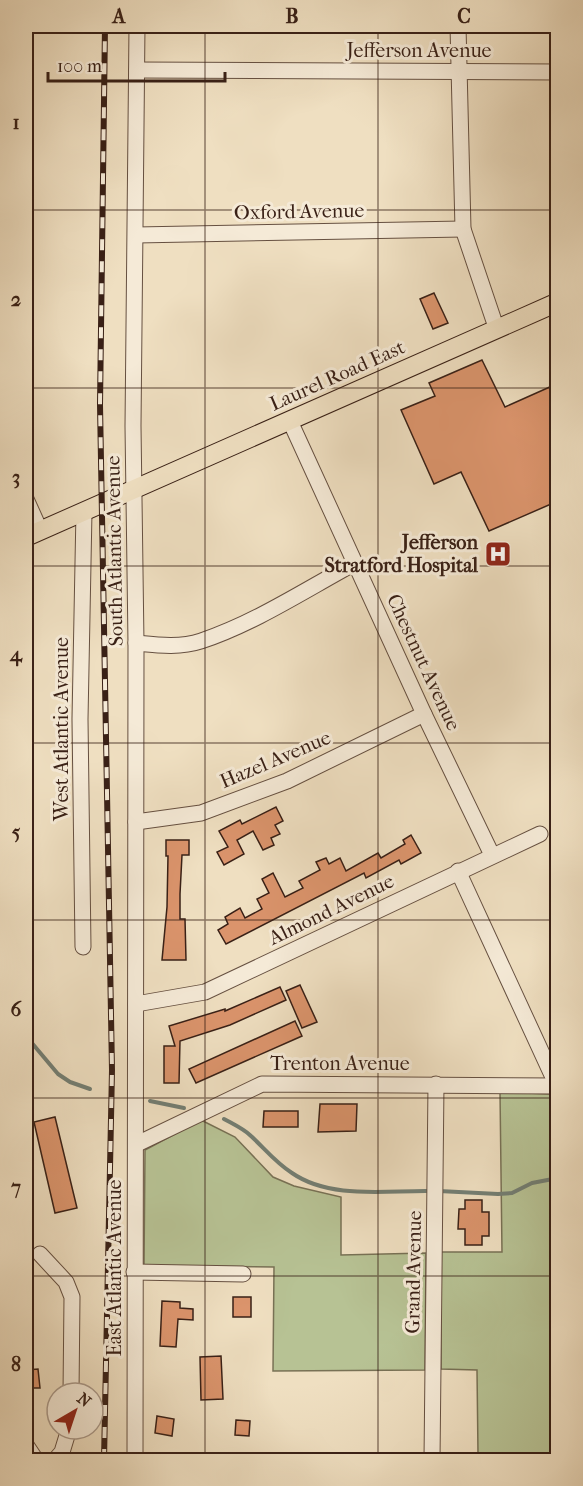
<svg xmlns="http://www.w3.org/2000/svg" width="583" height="1486" viewBox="0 0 583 1486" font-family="'IM FELL French Canon',serif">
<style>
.green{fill:#b7c294;stroke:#787155;stroke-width:1.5}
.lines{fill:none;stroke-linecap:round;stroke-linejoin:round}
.stream{stroke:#737e73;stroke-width:4}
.building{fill:#db946c;stroke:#392016;stroke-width:1.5}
.minor-casing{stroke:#665041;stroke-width:17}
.major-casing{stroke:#392016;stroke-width:20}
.minor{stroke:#f5ead7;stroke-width:15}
.major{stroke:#efdfc1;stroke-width:18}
.rail-casing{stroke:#392016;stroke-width:6}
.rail{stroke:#f5ead7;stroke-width:4;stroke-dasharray:11;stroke-linecap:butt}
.grid{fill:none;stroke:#392016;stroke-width:1.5;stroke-opacity:0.55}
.labels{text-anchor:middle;stroke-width:6;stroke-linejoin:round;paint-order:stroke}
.street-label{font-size:20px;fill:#392016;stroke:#f5ead7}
.poi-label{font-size:20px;font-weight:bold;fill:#392016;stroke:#f5ead7;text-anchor:end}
.neatline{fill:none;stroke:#392016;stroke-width:2}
.grid-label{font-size:20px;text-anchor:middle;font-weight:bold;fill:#392016}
</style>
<rect width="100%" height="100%" fill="#efdfc1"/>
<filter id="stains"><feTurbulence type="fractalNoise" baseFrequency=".00333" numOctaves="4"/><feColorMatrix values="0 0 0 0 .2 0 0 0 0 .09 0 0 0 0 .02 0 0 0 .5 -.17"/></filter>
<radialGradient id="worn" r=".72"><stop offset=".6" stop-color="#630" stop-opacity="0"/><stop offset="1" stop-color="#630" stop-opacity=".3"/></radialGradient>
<g class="green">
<polygon points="500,1092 551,1094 558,1107 557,1453 478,1453 477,1370 441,1369 441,1252 502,1252"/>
<polygon points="201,1120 235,1137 273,1177 294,1186 341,1197 341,1255 426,1253 425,1370 273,1371 274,1267 144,1266 145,1150"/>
</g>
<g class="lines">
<g class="stream">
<polyline points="26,1036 58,1074 70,1082 90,1089"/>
<polyline points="150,1101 184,1108"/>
<path d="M224 1119C233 1124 244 1129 251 1136 265 1149 276 1163 292 1173 331 1200 387 1190 431 1191"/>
<polyline points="439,1191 498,1194 512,1193 532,1183 558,1178"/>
</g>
</g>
<g class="building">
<polygon points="434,293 448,323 433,329 420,299"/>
<polygon points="482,360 505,407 552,386 558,394 558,501 489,531 461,472 434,484 401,410 435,396 429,383"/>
<polygon points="276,807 283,821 275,825 280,834 271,838 274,845 263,850 253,831 237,840 244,854 224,865 217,852 228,847 219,831 240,820 242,824"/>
<polygon points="411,835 421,853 401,864 399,860 366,878 364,873 226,944 218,930 228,924 225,917 240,908 245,918 262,909 257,899 269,893 262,879 273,873 285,897 303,888 299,881 320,870 316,862 326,858 329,864 340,858 346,871 378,853 381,858 405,844 403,840"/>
<polygon points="166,840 189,840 189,855 182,855 180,894 180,919 185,919 186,960 162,960 167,907 168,856 166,856"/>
<polygon points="300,985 317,1022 302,1028 286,991"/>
<polygon points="280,987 286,1000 230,1025 180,1041 179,1083 164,1083 164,1046 175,1046 169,1026 225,1009 225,1011"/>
<polygon points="295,1021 302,1036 196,1083 189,1069"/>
<polygon points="320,1104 357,1104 356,1131 318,1132"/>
<polygon points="264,1111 298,1111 298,1127 263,1127"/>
<polygon points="55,1117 77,1208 55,1213 34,1122"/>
<polygon points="465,1200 482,1200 482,1212 489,1212 489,1236 482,1236 482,1245 465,1245 465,1229 458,1229 459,1209 465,1209"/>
<rect x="233" y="1297" width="18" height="20"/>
<polygon points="162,1301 180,1302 180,1308 193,1309 193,1320 178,1319 176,1347 160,1346"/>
<polygon points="221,1356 223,1399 201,1400 200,1357"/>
<polygon points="38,1369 40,1388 26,1388 26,1370"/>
<polygon points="157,1416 174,1419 172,1436 155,1433"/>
<polygon points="236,1420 250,1421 249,1436 235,1435"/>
</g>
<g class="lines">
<defs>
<g id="minor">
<polyline points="458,26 463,229 497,330"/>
<polyline points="137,70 558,72"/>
<polyline points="136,235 463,229"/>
<polyline points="290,421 424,714 492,855"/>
<polyline points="26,499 40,530"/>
<path d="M136 643C157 645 180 648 201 641 255 623 305 590 355 563"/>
<polyline points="136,822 201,813 287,781 424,714"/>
<polyline points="458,871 558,1088"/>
<polyline points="83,947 80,719 84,511"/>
<polyline points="136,1004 205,992 540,834"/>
<polyline points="137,1144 262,1084 557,1086"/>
<polyline points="40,1254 66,1282 72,1297 71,1393"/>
<polyline points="134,1272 243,1274"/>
<polyline points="26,1445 36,1460"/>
<polyline points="55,1460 62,1452 69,1429"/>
<polyline points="135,1460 136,643 133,426 137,26"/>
<polyline points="432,1460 436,1084"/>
</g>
<polyline id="major" points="26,537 558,302"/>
</defs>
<use href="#minor" class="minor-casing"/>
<use href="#major" class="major-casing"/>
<use href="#minor" class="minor"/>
<use href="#major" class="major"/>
<defs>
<polyline id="rail" points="104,1460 112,1070 100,405 105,26"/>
</defs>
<use href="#rail" class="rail-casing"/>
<use href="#rail" class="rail"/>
</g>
<path class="grid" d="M205 26V1460M378 26V1460M26 210H558M26 388H558M26 566H558M26 743H558M26 920H558M26 1098H558M26 1276H558"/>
<defs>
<symbol id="hospital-square" viewBox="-11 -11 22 22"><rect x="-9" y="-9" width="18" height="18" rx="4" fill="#8f2418" stroke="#f5ead7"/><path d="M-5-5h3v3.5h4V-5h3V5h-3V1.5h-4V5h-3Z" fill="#fff"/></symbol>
</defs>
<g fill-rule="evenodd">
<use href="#hospital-square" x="483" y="539" width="30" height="30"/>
</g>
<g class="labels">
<g class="street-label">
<text x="419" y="57">Jefferson Avenue</text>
<text transform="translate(299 211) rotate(-1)" y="7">Oxford Avenue</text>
<text transform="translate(337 375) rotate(-24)" y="7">Laurel Road East</text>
<text transform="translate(114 551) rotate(-91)" y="7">South Atlantic Avenue</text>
<text transform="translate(424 662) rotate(65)" y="7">Chestnut Avenue</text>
<text transform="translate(61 729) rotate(-90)" y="7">West Atlantic Avenue</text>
<text transform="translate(275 759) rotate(-23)" y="7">Hazel Avenue</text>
<text transform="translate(331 909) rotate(-26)" y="7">Almond Avenue</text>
<text x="340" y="1070">Trenton Avenue</text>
<text transform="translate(114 1268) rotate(-90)" y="7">East Atlantic Avenue</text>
<text transform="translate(413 1272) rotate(-89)" y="7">Grand Avenue</text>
</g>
<g class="poi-label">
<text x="478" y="549">Jefferson<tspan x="478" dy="23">Stratford Hospital</tspan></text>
</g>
</g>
<rect width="583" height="1486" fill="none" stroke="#efdfc1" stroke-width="66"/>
<g transform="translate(75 1411) rotate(39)"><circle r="28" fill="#f5ead7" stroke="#aa998a" stroke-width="1.5"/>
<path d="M0-4.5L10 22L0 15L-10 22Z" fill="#8f2418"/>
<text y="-9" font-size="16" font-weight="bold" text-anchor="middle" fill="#392016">N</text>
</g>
<path d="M48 72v9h177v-9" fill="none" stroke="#392016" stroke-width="3"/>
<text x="57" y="72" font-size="18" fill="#392016" stroke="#f5ead7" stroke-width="4.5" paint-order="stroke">100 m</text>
<rect x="33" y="33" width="517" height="1420" class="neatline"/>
<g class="grid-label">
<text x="119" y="23">A</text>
<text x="292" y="23">B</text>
<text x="464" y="23">C</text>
<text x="16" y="129">1</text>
<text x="16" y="306">2</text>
<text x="16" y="484">3</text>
<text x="16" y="661">4</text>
<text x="16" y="839">5</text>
<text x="16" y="1016">6</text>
<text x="16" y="1194">7</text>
<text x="16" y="1371">8</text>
</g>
<rect width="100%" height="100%" filter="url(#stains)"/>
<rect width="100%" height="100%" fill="url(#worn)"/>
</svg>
